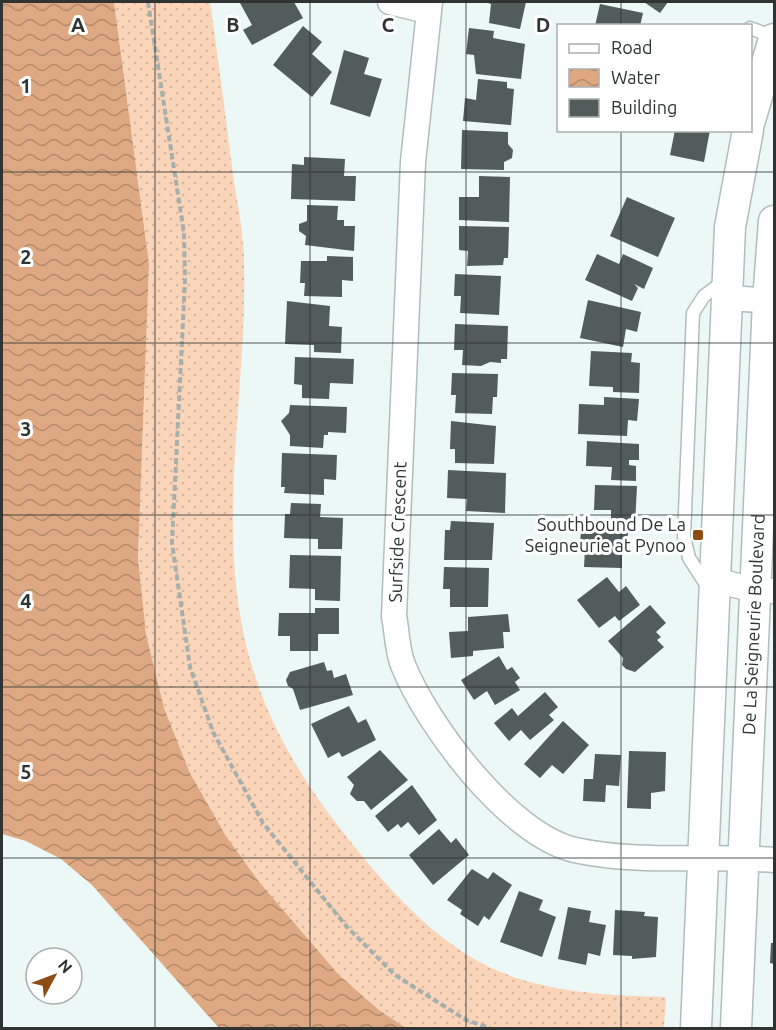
<svg xmlns="http://www.w3.org/2000/svg" width="776" height="1030" viewBox="0 0 776 1030" font-family="Ubuntu,sans-serif">
<style>
.grass{fill:url(#grass-dots)}
.water{fill:url(#water-waves)}
.building{fill:#525c5a}
.lines{fill:none;stroke-linecap:round;stroke-linejoin:round}
.service-casing{stroke:#b3bebc;stroke-width:15}
.minor-casing{stroke:#b3bebc;stroke-width:27}
.tertiary-casing{stroke:#b3bebc;stroke-width:33}
.path{stroke:#a5afad;stroke-width:4;stroke-dasharray:6 3;stroke-linecap:butt}
.service{stroke:#fff;stroke-width:12}
.minor{stroke:#fff;stroke-width:24}
.tertiary{stroke:#fff;stroke-width:30}
.grid{fill:none;stroke:#2f3433;stroke-width:1.5;stroke-opacity:0.55}
.poi-dot{fill:#8b4d12;stroke:#fff;stroke-width:2}
.labels{text-anchor:middle;stroke-width:6;stroke-linejoin:round;paint-order:stroke}
.poi-label{font-size:18px;fill:#2f3433;stroke:#fff;text-anchor:end}
.street-label{font-size:18px;fill:#2f3433;stroke:#fff}
.grid-label{font-size:20px;text-anchor:middle;font-weight:bold;fill:#2f3433;stroke:#fff;stroke-width:6;stroke-linejoin:round;paint-order:stroke}
</style>
<defs>
<pattern id="grass-dots" width="8" height="8" patternUnits="userSpaceOnUse" patternTransform="scale(1.5)"><rect width="8" height="8" fill="#fbd5b9"/><path d="M2 2h.1M6 6h.1" fill="none" stroke="#d7b7a0" stroke-width="1.8" stroke-linecap="round"/></pattern>
<pattern id="water-waves" width="16" height="10" patternUnits="userSpaceOnUse" patternTransform="scale(1.5)"><rect width="16" height="10" fill="#dea982"/><path d="M0 5q4-4 8 0t8 0" fill="none" stroke="#b48a6b"/></pattern>
</defs>
<rect width="100%" height="100%" fill="#ebf8f5"/>
<path class="grass" d="M114 2H210C218 59 226 117 233 175 237 203 244 233 244 261 247 361 228 461 234 560 241 686 288 767 367 862 402 903 439 942 489 967 545 993 605 995 666 997L664 1028H406L379 1010 339 975 260 883 226 836 190 773 164 708 146 634 138 558 149 264Z"/>
<polygon class="water" points="2,2 114,2 149,264 138,558 146,634 164,708 190,773 226,836 260,883 339,975 379,1010 406,1028 219,1028 92,885 61,859 26,841 2,834"/>
<g class="building">
<polygon points="294,2 303,18 252,45 243,30 252,25 240,3"/>
<polygon points="485,2 526,2 520,29 489,23 491,4"/>
<polygon points="644,2 668,2 660,13"/>
<polygon points="600,4 643,13 640,26 595,26"/>
<polygon points="303,26 322,42 312,54 332,72 312,97 273,65"/>
<polygon points="469,28 494,31 493,38 525,44 521,79 476,74 474,55 466,54"/>
<polygon points="344,50 369,58 364,74 382,79 370,117 330,104"/>
<polygon points="478,79 507,82 507,88 514,89 511,125 463,121 465,98 476,100"/>
<polygon points="462,130 508,132 508,144 513,150 512,158 504,162 504,170 461,169"/>
<polygon points="675,130 710,130 704,162 670,155"/>
<polygon points="304,157 345,159 344,176 356,176 355,201 291,199 292,164 304,165"/>
<polygon points="479,176 510,177 509,222 459,220 459,197 479,197"/>
<polygon points="627,197 675,218 658,257 610,236"/>
<polygon points="307,205 338,206 337,220 344,220 344,226 355,226 354,251 305,245 306,236 299,231 299,224 307,221"/>
<polygon points="459,226 509,227 508,258 504,258 503,265 467,266 468,251 459,250"/>
<polygon points="597,254 619,264 623,254 653,268 644,289 634,284 638,288 632,301 585,280"/>
<polygon points="327,256 353,257 353,281 342,280 342,297 304,296 305,283 300,283 301,261 327,261"/>
<polygon points="455,274 501,276 499,315 460,313 461,296 454,296"/>
<polygon points="588,300 641,312 637,332 626,329 623,347 580,338"/>
<polygon points="287,301 330,306 329,326 342,327 341,353 314,352 314,345 285,344"/>
<polygon points="455,324 508,326 507,359 501,359 501,363 490,362 481,366 462,365 463,350 454,350"/>
<polygon points="591,351 632,353 631,362 640,363 639,393 613,392 613,387 589,386"/>
<polygon points="295,357 354,359 353,384 330,383 329,399 302,398 302,385 294,384"/>
<polygon points="452,373 498,374 497,397 493,397 492,414 455,413 456,395 451,395"/>
<polygon points="604,397 639,399 637,421 628,420 627,436 578,434 579,404 604,405"/>
<polygon points="290,405 347,407 346,433 328,432 328,435 324,435 323,448 290,446 290,435 281,421 289,413"/>
<polygon points="451,421 496,426 494,464 455,463 455,449 450,449"/>
<polygon points="587,441 639,444 639,460 629,460 629,465 636,466 636,481 611,480 612,467 586,466"/>
<polygon points="282,453 337,455 336,480 324,479 324,495 284,493 285,487 281,487"/>
<polygon points="448,470 506,473 505,513 466,511 467,499 447,498"/>
<polygon points="595,485 637,486 635,525 611,524 611,510 594,510"/>
<polygon points="291,503 321,504 320,517 343,518 342,549 318,549 318,539 284,538 285,514 290,514"/>
<polygon points="451,521 494,523 492,560 444,560 445,530 450,530"/>
<polygon points="581,528 628,530 627,553 622,552 622,568 584,567 585,549 580,549"/>
<polygon points="290,555 341,556 340,601 315,600 315,589 289,588"/>
<polygon points="444,567 489,568 488,607 450,607 450,589 443,589"/>
<polygon points="607,577 619,592 626,586 640,605 619,621 615,616 599,628 577,600"/>
<polygon points="650,605 666,623 656,632 661,637 657,640 664,647 635,672 626,669 622,665 623,658 608,641"/>
<polygon points="315,608 339,608 339,634 318,634 318,651 290,651 290,636 278,636 279,613 315,613"/>
<polygon points="508,614 510,632 503,632 504,648 473,651 473,656 451,658 449,632 468,631 468,617"/>
<polygon points="499,656 507,670 512,667 520,678 515,682 520,690 495,705 487,691 474,700 461,680"/>
<polygon points="324,662 327,671 332,670 334,678 346,674 353,695 300,710 293,689 288,686 286,680 290,672"/>
<polygon points="545,692 558,707 549,715 554,720 530,740 521,730 509,741 494,723 512,708 518,716"/>
<polygon points="349,706 358,723 366,719 376,740 342,757 339,752 328,758 311,724"/>
<polygon points="563,721 589,745 563,774 552,765 540,778 524,764"/>
<polygon points="380,750 408,780 371,810 364,801 357,801 350,794 354,785 347,777"/>
<polygon points="629,751 666,752 665,791 651,793 651,809 627,808"/>
<polygon points="595,754 621,755 619,786 606,785 605,802 583,801 584,779 593,779"/>
<polygon points="412,785 437,820 419,835 408,822 401,828 398,824 388,832 375,816"/>
<polygon points="439,829 451,843 456,838 469,855 433,885 409,855"/>
<polygon points="472,869 488,879 493,872 512,885 489,920 484,916 478,926 460,914 462,910 447,900"/>
<polygon points="519,891 543,900 539,910 556,917 542,957 500,942"/>
<polygon points="568,907 591,911 589,922 606,925 600,956 588,953 586,965 558,959"/>
<polygon points="615,910 645,912 644,916 658,917 656,957 632,959 632,956 613,955"/>
<polygon points="771,943 774,943 774,964 770,963"/>
</g>
<g class="lines">
<defs>
<g id="service">
<polyline points="750,28 774,37"/>
<polyline points="709,589 689,558 684,536 693,313 704,296 724,281"/>
</g>
<g id="minor">
<polyline points="390,2 427,11"/>
<path d="M430 2 413 162 394 616C397 631 397 650 403 665 427 725 509 835 575 850 638 864 710 855 774 860"/>
<polyline points="728,298 774,301"/>
<polyline points="714,580 755,590 774,591"/>
</g>
<g id="tertiary">
<polyline points="750,120 774,39"/>
<polyline points="696,1028 730,227 748,130"/>
<path id="s1" d="M736 1028 768 301 774 221"/>
</g>
</defs>
<use href="#service" class="service-casing"/>
<use href="#minor" class="minor-casing"/>
<use href="#tertiary" class="tertiary-casing"/>
<polyline class="path" points="148,2 184,233 185,280 172,543 190,667 213,732 263,823 347,927 395,975 466,1020 490,1028"/>
<use href="#service" class="service"/>
<use href="#minor" class="minor"/>
<use href="#tertiary" class="tertiary"/>
</g>
<path class="grid" d="M155 2V1028M310 2V1028M466 2V1028M621 2V26M621 130V1028M2 172H774M2 343H774M2 515H774M2 687H774M2 858H774"/>
<rect class="poi-dot" x="692" y="529" width="12" height="12" rx="3"/>
<g class="labels">
<g class="poi-label">
<text x="686" y="531">Southbound De La<tspan x="686" dy="21">Seigneurie at Pynoo</tspan></text>
</g>
<g class="street-label">
<text transform="translate(398 532) rotate(-88)" y="6">Surfside Crescent</text>
<text dy="6" stroke="none"><textPath href="#s1" startOffset="404">De La Seigneurie Boulevard</textPath></text>
</g>
</g>
<g class="grid-label">
<text x="78" y="32">A</text>
<text x="233" y="32">B</text>
<text x="388" y="32">C</text>
<text x="543" y="32">D</text>
<text x="26" y="93">1</text>
<text x="26" y="264">2</text>
<text x="26" y="436">3</text>
<text x="26" y="608">4</text>
<text x="26" y="779">5</text>
</g>
<rect width="776" height="1030" fill="none" stroke="#2f3433" stroke-width="6"/>
<rect x="557" y="24" width="195" height="108" fill="#ffffff" stroke="#acaead" stroke-width="1.5"/>
<rect x="569" y="44" width="30" height="9" fill="#ffffff" stroke="#acaead" stroke-width="1.5"/>
<text x="611" y="54" font-size="18" fill="#2f3433">Road</text>
<rect x="569" y="69" width="30" height="18" fill="url(#water-waves)" stroke="#acaead" stroke-width="1.5"/>
<text x="611" y="84" font-size="18" fill="#2f3433">Water</text>
<rect x="569" y="99" width="30" height="18" fill="#525c5a" stroke="#acaead" stroke-width="1.5"/>
<text x="611" y="114" font-size="18" fill="#2f3433">Building</text>
<g transform="translate(54 976) rotate(49)"><circle r="28" fill="#ffffff" stroke="#acaead" stroke-width="1.5"/>
<path d="M0-4.5L10 22L0 15L-10 22Z" fill="#8b4d12"/>
<text y="-9" font-size="16" font-weight="bold" text-anchor="middle" fill="#2f3433">N</text>
</g>
</svg>
